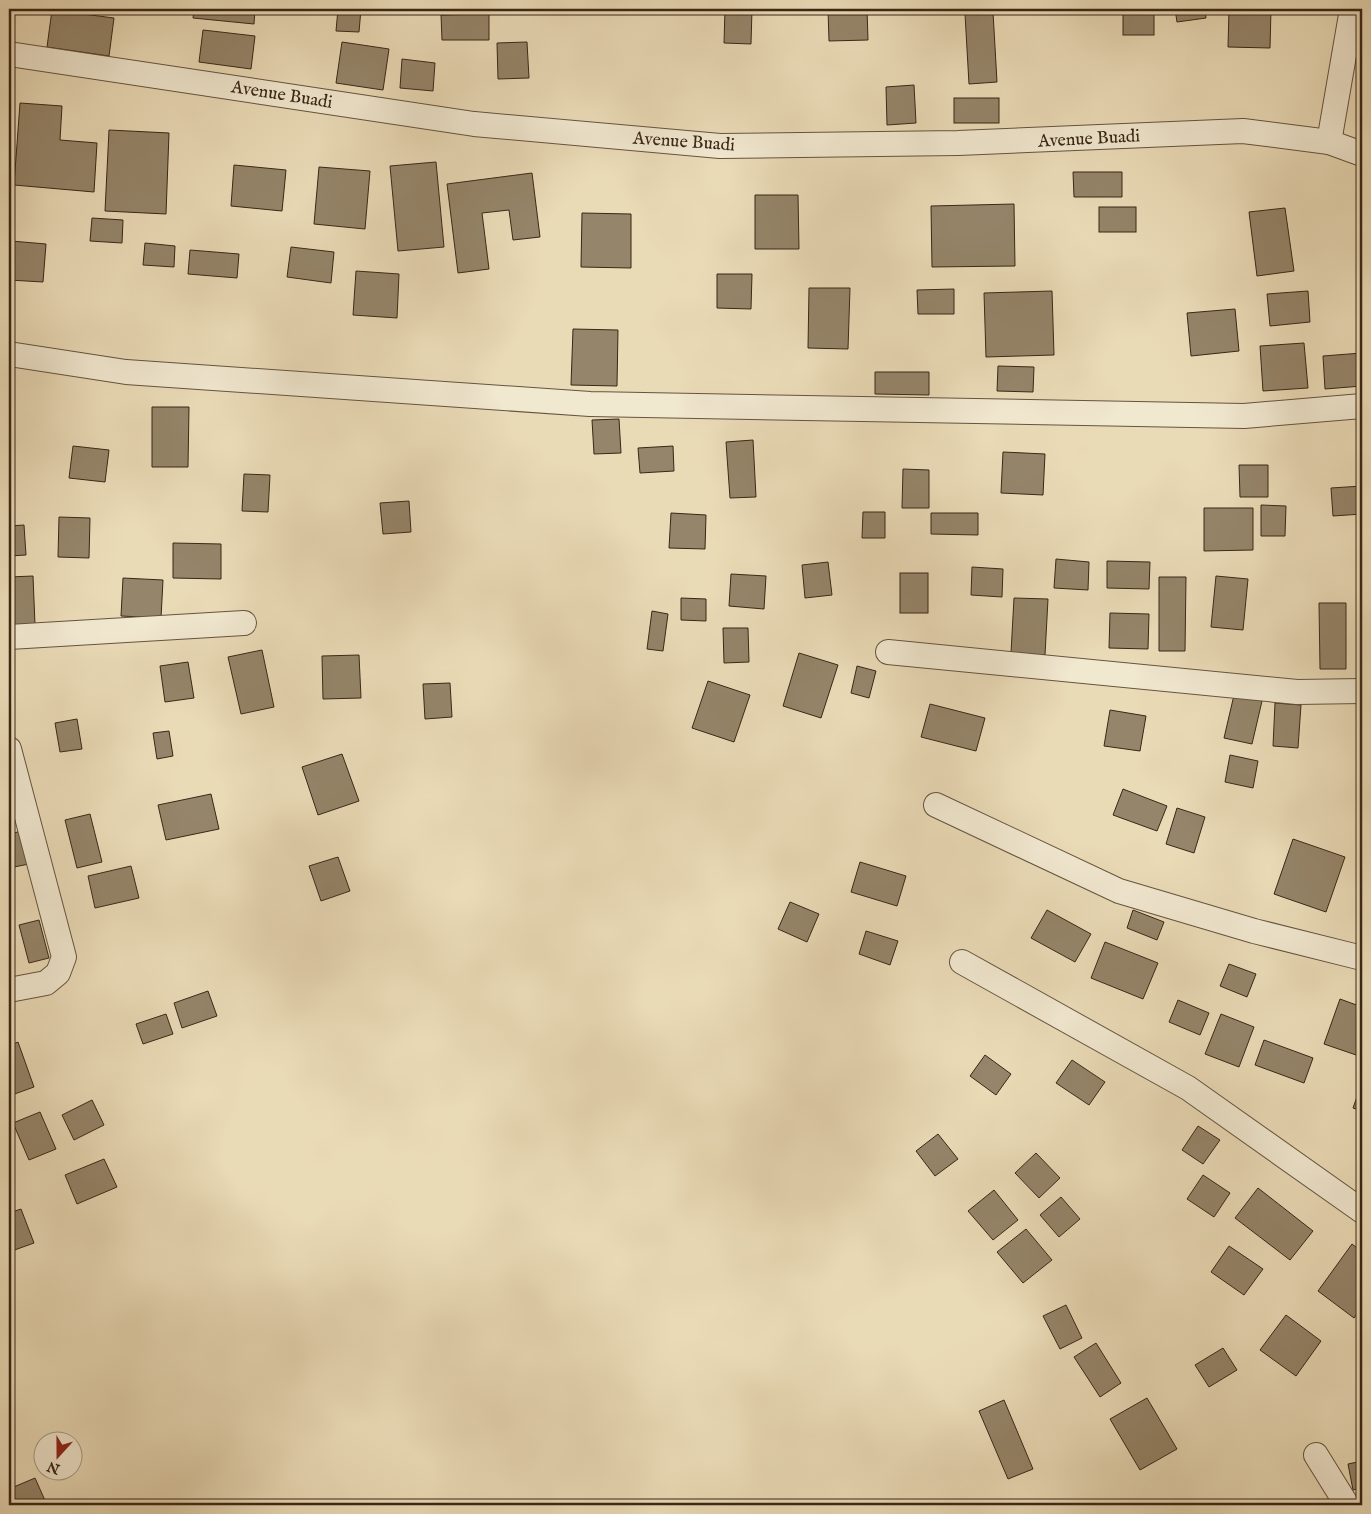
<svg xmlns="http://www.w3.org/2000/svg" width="1371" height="1514" viewBox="0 0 1371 1514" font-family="'IM FELL English',serif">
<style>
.building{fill:#95856a;stroke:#392717}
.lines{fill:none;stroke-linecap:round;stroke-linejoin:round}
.street-casing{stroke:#65543f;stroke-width:26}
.street{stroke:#f1e8d0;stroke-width:24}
.labels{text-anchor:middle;stroke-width:4;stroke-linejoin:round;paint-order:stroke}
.street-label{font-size:18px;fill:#392717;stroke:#f1e8d0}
</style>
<rect width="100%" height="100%" fill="#eadbb7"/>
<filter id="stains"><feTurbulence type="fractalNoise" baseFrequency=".004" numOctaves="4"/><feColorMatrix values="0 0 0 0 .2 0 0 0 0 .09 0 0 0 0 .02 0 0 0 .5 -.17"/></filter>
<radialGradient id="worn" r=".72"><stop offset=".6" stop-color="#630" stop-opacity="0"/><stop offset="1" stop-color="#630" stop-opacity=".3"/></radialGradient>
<g class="building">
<polygon points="194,9 255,9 254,24 193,18"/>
<polygon points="338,9 361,9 359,32 336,31"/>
<polygon points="725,9 752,9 751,44 724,43"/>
<polygon points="828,9 867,9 868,40 829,41"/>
<rect x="1123" y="9" width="31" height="26"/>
<polygon points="1175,9 1205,9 1206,18 1177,22"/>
<polygon points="1229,9 1271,9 1270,48 1228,47"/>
<polygon points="52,10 114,18 109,56 47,47"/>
<polygon points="993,12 997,82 969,84 965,14"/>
<polygon points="489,14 489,40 442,40 441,15"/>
<polygon points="203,30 255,36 251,69 199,62"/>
<polygon points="342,42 389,49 383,90 336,83"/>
<polygon points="527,42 529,78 498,79 497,43"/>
<polygon points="402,59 435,63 433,91 400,88"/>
<polygon points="914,85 916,123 887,125 886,87"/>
<rect x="954" y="98" width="45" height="25"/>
<polygon points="20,103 62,106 60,140 97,143 94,192 14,185"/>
<polygon points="109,130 169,133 166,214 105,211"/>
<polygon points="436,162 444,247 398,251 390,166"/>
<polygon points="234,165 286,170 282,211 231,206"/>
<polygon points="319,167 370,171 365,229 314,224"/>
<polygon points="1073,172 1122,172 1122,197 1074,197"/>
<polygon points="532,173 540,237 513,240 509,210 482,213 489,269 458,273 447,184"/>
<polygon points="755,195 798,195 799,249 755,249"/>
<polygon points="1014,204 1015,266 932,267 931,206"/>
<rect x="1099" y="207" width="37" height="25"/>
<polygon points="1285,208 1294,271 1257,276 1249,212"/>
<polygon points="582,213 631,214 631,268 581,267"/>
<polygon points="92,218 123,220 122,243 90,241"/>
<polygon points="11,241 46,244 43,282 9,280"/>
<polygon points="145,243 175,246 174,267 143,265"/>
<polygon points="291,247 334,252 331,283 287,277"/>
<polygon points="190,250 239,254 237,278 188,274"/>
<polygon points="356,271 399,274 397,318 353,315"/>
<polygon points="717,274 752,274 751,309 717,308"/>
<polygon points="809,288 850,288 848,349 808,348"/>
<polygon points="954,289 954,314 918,314 917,290"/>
<polygon points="1052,291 1054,355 986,357 984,293"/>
<polygon points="1308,291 1310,322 1270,326 1267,294"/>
<polygon points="1235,309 1239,351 1191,356 1187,313"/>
<polygon points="573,329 618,330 617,386 571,385"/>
<polygon points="1304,343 1308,388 1263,391 1260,346"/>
<polygon points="1362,353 1362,386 1325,389 1323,356"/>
<polygon points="998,366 1034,367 1033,392 997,391"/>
<polygon points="875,372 929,372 929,395 875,394"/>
<polygon points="152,407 189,407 188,467 152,467"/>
<polygon points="619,419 621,453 594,454 592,420"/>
<polygon points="753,440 756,497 730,498 726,442"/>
<polygon points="73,446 109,450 105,482 69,478"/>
<polygon points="673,446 674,471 640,473 638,448"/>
<polygon points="1003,452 1045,454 1043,495 1001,493"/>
<polygon points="1239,465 1268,465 1268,497 1240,497"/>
<polygon points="903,469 929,470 929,508 902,508"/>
<polygon points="244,474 270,475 268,512 242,511"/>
<polygon points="1362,486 1362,514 1333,516 1331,488"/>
<polygon points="409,501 411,532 383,534 380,503"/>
<polygon points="1261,505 1286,506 1285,536 1261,536"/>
<polygon points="1204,508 1253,508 1253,550 1204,551"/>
<polygon points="863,512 885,512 885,538 862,538"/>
<polygon points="671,513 706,515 705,549 669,548"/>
<polygon points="931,513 978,513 978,535 931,534"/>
<polygon points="59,517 90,518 89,558 58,557"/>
<polygon points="24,525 26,555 9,556 9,526"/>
<polygon points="173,543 221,544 221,579 173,578"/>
<polygon points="1056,559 1089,562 1088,590 1054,588"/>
<polygon points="1107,561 1150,562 1149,589 1107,588"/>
<polygon points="828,562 832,595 805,598 802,565"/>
<polygon points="972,567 1003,569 1002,597 971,595"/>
<rect x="900" y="573" width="28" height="40"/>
<polygon points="731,574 766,576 764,609 729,606"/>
<polygon points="33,576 35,625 9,626 9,577"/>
<polygon points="1216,576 1248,579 1243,630 1211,627"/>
<polygon points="1159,577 1186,577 1185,651 1159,651"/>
<polygon points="123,578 163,580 161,618 121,616"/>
<polygon points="681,598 706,599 706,621 681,620"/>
<polygon points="1014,598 1048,599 1045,655 1011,653"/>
<polygon points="1319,603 1346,603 1346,669 1320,669"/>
<polygon points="652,611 668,614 663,651 647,649"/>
<polygon points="1110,613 1149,614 1148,649 1109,648"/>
<polygon points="723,628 748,628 749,662 724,663"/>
<polygon points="262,650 274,707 241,714 228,657"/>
<polygon points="799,653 838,665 821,718 783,706"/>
<polygon points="359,655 361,698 323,699 322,656"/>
<polygon points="188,662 194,698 165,702 160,666"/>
<polygon points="857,666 876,671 869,698 851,693"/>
<polygon points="708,681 750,695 734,742 692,728"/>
<polygon points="450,683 452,717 425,719 423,684"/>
<polygon points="1234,695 1262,701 1252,744 1224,738"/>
<polygon points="1275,703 1301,705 1298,748 1273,746"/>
<polygon points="930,704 985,718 976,751 921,737"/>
<polygon points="1110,710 1146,716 1140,751 1104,746"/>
<polygon points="77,719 82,749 60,752 55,723"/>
<polygon points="169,731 173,756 157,759 153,733"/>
<polygon points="342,754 359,801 318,815 302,767"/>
<polygon points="1230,755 1258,761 1253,788 1225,782"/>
<polygon points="1123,789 1167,806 1157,831 1113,815"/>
<polygon points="211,794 219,829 166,840 158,805"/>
<polygon points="1177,808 1205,817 1194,853 1166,844"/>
<polygon points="90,814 102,862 77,868 65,820"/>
<polygon points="22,831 29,864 14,867 9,834"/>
<polygon points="1293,839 1345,857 1326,912 1274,894"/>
<polygon points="338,857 350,891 321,901 309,866"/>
<polygon points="860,862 906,876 897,906 851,892"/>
<polygon points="131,866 139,898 95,908 88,876"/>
<polygon points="790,902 819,914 807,942 778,929"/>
<polygon points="1047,910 1091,934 1075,962 1031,938"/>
<polygon points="1133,910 1164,922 1157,940 1127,928"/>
<polygon points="39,920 49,958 29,963 19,925"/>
<polygon points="866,931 898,941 890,965 859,954"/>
<polygon points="1105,942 1158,963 1143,999 1091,978"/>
<polygon points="1229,964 1256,974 1247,997 1220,986"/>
<polygon points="208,991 217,1016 182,1028 174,1003"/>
<polygon points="1340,999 1362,1007 1362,1057 1324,1044"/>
<polygon points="1178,1000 1209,1013 1200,1035 1169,1022"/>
<polygon points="166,1014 173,1034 143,1044 136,1024"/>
<polygon points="1221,1014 1254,1027 1239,1067 1205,1054"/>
<polygon points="1264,1040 1313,1058 1304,1083 1255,1065"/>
<polygon points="18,1042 34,1087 9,1096 9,1046"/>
<polygon points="985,1055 1011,1074 996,1095 970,1076"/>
<polygon points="1072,1060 1105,1082 1089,1105 1056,1083"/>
<polygon points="1362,1083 1362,1111 1353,1108"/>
<polygon points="92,1100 104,1125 74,1140 62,1115"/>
<polygon points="40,1112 56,1149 29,1160 13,1123"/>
<polygon points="1198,1126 1220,1140 1203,1164 1182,1150"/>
<polygon points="938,1134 958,1159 935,1176 916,1151"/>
<polygon points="1036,1153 1060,1178 1039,1198 1015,1173"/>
<polygon points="104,1159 117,1187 77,1204 65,1175"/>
<polygon points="1203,1175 1230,1193 1214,1217 1187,1199"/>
<polygon points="1258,1188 1313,1231 1290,1260 1235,1218"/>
<polygon points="994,1190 1018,1220 993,1240 968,1211"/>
<polygon points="1061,1197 1080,1219 1059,1237 1040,1215"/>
<polygon points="21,1209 34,1243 9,1252 9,1213"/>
<polygon points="1026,1229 1052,1260 1023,1283 997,1252"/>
<polygon points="1352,1244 1362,1252 1362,1307 1354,1318 1318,1291"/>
<polygon points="1229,1246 1263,1269 1244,1295 1211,1272"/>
<polygon points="1066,1305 1082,1338 1060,1349 1043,1316"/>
<polygon points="1286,1315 1321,1341 1296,1376 1260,1350"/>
<polygon points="1096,1343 1121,1383 1100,1397 1074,1357"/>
<polygon points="1223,1348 1237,1370 1209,1387 1195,1365"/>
<polygon points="1147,1398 1177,1449 1140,1470 1110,1419"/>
<polygon points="1004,1400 1033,1469 1008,1479 979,1411"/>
<polygon points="1362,1461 1362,1488 1353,1490 1348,1464"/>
<polygon points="35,1478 47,1505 9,1505 9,1489"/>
</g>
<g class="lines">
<defs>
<g id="street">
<polyline points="9,54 474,124 720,146 958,143 1243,131 1329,142 1362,154"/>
<polyline points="1329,142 1352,9"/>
<polyline points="9,354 126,372 590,404 1244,416 1362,406"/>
<polyline points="9,637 244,623"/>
<polyline points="888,652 1297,692 1362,691"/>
<polyline points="9,749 64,957 58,973 46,983 9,990"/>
<polyline points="936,805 1119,891 1254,931 1362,958"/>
<polyline points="962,962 1188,1088 1362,1211"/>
<polyline points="1316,1455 1347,1505"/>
</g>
</defs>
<use href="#street" class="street-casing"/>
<use href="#street" class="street"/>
</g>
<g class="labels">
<g class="street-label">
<text transform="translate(282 94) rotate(9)" y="6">Avenue Buadi</text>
<text transform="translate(1089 138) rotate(-3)" y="6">Avenue Buadi</text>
<text transform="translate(684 141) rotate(4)" y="6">Avenue Buadi</text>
</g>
</g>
<rect width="1371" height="1514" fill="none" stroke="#eadbb7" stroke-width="30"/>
<rect x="10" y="10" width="1351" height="1494" fill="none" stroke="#392717" stroke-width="2.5"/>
<rect x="15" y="15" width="1341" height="1484" fill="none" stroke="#392717"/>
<g transform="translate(58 1456) rotate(201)"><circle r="24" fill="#f1e8d0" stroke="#a79b86"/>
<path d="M0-4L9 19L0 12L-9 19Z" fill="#8f2418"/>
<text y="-8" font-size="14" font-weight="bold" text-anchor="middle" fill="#392717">N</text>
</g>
<rect width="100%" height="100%" filter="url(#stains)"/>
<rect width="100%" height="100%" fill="url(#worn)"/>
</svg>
